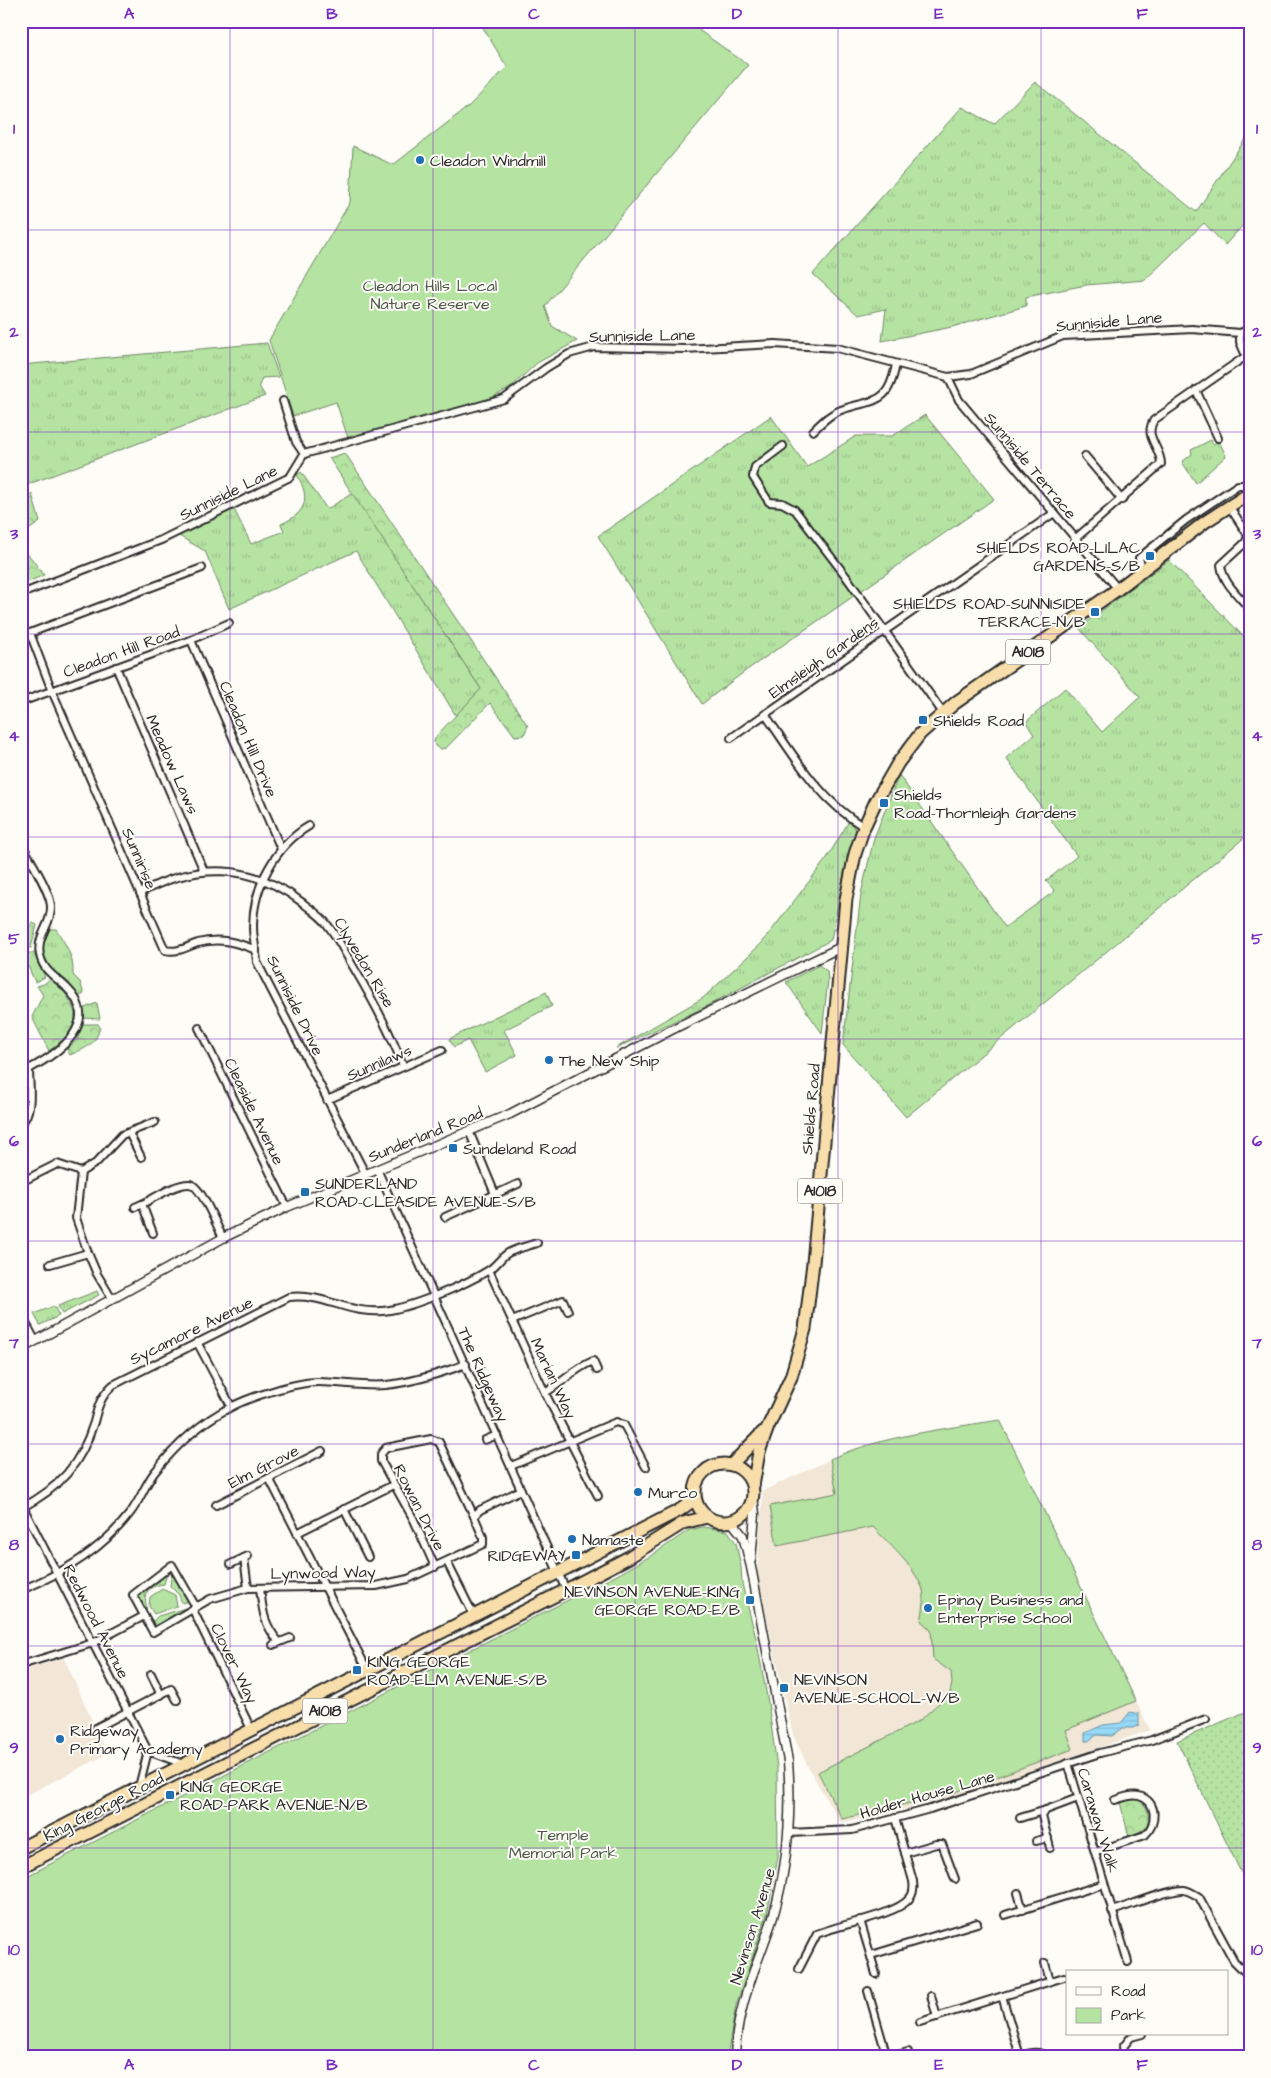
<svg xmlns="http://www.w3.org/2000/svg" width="1271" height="2078" viewBox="0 0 1271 2078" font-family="'Architects Daughter',sans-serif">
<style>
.built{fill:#f2e6d6}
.grass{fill:url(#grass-tufts);stroke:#708766}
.forest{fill:url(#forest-crowns);stroke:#708766}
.park{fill:#b5e3a2;stroke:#708766}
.garden{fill:url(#garden-dots);stroke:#708766}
.water{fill:url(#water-rules);stroke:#6b93a6}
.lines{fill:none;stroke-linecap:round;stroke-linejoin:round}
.minor-casing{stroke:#2b2b2b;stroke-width:10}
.tertiary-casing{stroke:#2b2b2b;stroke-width:11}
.trunk-casing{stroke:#2b2b2b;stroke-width:15}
.minor{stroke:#fdfcf7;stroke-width:6}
.tertiary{stroke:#fdfcf7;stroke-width:8}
.trunk{stroke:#f8deab;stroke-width:11}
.grid{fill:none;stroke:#7b2cbf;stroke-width:1;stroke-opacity:0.55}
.poi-dot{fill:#1f6fb2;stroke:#fdfcf7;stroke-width:2}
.labels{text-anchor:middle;stroke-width:4;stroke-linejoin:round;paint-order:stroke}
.shield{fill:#fdfcf7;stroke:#6a6a68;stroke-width:1}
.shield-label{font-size:15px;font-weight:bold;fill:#2b2b2b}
.poi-label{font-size:16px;fill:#2b2b2b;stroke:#fdfcf7;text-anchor:start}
.park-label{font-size:16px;fill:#4e5949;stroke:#fdfcf7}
.street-label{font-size:16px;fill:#2b2b2b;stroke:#fdfcf7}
.neatline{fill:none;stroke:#7b2cbf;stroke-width:2}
.grid-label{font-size:16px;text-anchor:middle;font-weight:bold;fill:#7b2cbf}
</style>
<defs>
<pattern id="grass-tufts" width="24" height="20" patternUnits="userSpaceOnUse" patternTransform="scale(1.25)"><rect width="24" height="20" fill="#b5e3a2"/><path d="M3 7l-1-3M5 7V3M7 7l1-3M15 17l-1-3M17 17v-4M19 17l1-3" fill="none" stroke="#9cc38c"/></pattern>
<pattern id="forest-crowns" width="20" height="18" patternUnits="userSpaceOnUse" patternTransform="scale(1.25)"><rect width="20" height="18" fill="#b5e3a2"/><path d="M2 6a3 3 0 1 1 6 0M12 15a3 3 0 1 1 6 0" fill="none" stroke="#9cc38c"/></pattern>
<pattern id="garden-dots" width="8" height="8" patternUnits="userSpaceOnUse" patternTransform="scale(1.25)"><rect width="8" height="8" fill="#b5e3a2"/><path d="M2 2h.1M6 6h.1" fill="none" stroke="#9cc38c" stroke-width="1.8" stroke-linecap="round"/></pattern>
<pattern id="water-rules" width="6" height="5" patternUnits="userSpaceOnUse" patternTransform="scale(1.25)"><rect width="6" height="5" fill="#96d9f8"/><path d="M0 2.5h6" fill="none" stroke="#81bad5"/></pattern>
</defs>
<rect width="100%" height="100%" fill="#fdfcf7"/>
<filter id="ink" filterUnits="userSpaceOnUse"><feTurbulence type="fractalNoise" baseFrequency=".02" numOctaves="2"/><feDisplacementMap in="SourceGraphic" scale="10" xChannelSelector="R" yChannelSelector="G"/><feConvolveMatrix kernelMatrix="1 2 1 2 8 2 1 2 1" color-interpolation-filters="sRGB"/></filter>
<g filter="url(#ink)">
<g class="built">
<polygon points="1000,1420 1150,1730 962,1794 878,1816 840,1822 808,1767 793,1735 757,1575 763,1491 852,1449 931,1432"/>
<polygon points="64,1658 107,1754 21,1798 21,1671"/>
</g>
<g class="grass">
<polygon points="1035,82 1196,212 1250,132 1250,226 1244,224 1225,245 1204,223 1145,280 1086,285 1026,297 1026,306 952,327 882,341 886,309 858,315 813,274 962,107 994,124"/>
<polygon points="267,343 279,377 262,378 259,386 265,396 21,487 21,365"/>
<polygon points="925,415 994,499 744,672 702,704 598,536 771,416 807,467 856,436 892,436"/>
<polygon points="1211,440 1213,444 1219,441 1226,456 1196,483 1182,462 1192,454 1191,450"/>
<path d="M301 472 327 509 353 493 481 689 456 716 356 551 229 609 205 551 179 536 234 509 251 544 284 531 281 524C306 513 311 499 297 475Z"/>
<polygon points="1169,560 1250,643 1250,833 906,1117 843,1045 861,894 874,838 899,775 1005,927 1055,891 1046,881 1077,856 1006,758 1034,735 1026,722 1065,688 1102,732 1140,697 1079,628"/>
<polygon points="849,821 856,830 848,854 831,940 703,1008 616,1048 703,998 762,943 827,858"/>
<path d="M48 929H56C66 945 74 956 73 975L80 982 84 994 78 997C58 974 32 962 48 929Z"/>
<polygon points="27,953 34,953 45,977 35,982 23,955"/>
<polygon points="819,965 827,971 828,980 822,1033 786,982"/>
<polygon points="546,992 552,1006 504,1030 517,1055 485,1072 468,1040 454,1047 449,1039"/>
<polygon points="97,1003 100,1019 83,1018 82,1009"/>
<polygon points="97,1291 99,1295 62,1314 58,1306"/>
<polygon points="54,1306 59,1316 40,1325 34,1314"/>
<polygon points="172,1569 189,1601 182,1603 179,1595 170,1586"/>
<path d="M168 1570 164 1584C136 1588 149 1603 146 1615L136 1596Z"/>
<polygon points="189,1607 190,1609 157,1627 152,1622 158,1616"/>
</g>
<g class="forest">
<polygon points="345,453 528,726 524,735 515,736 490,703 446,748 440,749 435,746 434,741 437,735 481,689 329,458"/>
<polygon points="32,494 40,522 21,535 21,495"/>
<polygon points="28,554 44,575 21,585 21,568"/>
<polygon points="33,923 37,925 31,948 21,947 21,932"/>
<path d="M51 978C80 1007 87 1026 49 1051L32 1017 43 995 37 986 44 984Z"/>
<path d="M83 1024H98L100 1027C96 1045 86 1048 70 1055L67 1049 77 1040Z"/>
<polygon points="21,1066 27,1070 27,1105 21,1120"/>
<path d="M1136 1798C1148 1806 1151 1814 1146 1828L1129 1837 1120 1802Z"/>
</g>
<g class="park">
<polygon points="479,21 686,21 748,65 545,306 552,326 577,341 537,363 510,388 486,401 348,438 336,402 293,416 269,340 350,202 353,146 393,165 469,106 507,67"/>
<path d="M1000 1420 1136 1701 1066 1730 1073 1749 953 1793 842 1819 818 1772 919 1721 950 1693 952 1683 951 1672 933 1659 931 1630 921 1621C923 1611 926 1597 922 1587 912 1564 890 1545 873 1527L777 1546 770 1506 837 1493 830 1459C882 1436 943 1429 1000 1420Z"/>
<polygon points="703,1527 728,1531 736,1543 741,1567 742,1584 756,1638 768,1702 777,1767 778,1857 767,1915 736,2005 727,2057 97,2057 21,2049 21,1879 619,1574 654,1554 689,1530"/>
<polygon points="162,1589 175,1595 177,1606 154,1614 149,1606 150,1597"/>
</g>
<polygon class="garden" points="1250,1710 1250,1891 1177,1741"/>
<polygon class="water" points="1130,1712 1139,1714 1139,1725 1133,1728 1123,1728 1112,1736 1097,1735 1088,1741 1085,1741 1085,1733 1103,1725 1121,1723"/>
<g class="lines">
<defs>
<g id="minor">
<polyline points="1240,333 1240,342 1250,365"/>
<polyline points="948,377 959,400 1118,589"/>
<polyline points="1196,390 1218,438"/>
<polyline points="283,401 296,442 304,454"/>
<path d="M813 431C821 423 830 414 841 410 874 398 888 407 896 364"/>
<polyline points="783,446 755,467 753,477 769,502 782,503 795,510 845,575 943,713"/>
<polyline points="1085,456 1122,500"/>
<path d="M1229 506 1248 535 1246 542 1221 565C1223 583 1238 595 1250 609"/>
<path d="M1075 539 1161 464C1161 447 1143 437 1154 420L1246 356"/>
<path d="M202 568 30 633 52 691 165 950C178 953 186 947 198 943 219 937 236 942 256 950"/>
<polyline points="1142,570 1139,558 1186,520 1238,485 1243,485 1250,491"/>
<polyline points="21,594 161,540 290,477 304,454 504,399 546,368 569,354 594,347 685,349 775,344 837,348 948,377 971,374 1063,336 1192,329 1240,333 1250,329"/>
<polyline points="21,636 30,633"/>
<polyline points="191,640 281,849"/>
<polyline points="116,667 204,871"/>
<polyline points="21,702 191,640 229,623"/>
<path d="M765 714C794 756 819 800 864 827"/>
<polyline points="731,738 1054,513"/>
<path d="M309 826C275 846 253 887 253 927 253 938 256 950 257 962L365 1173"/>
<polyline points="21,834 25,831"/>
<path d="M21 842C28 857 52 893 51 908 51 926 36 936 40 955 43 971 56 977 66 987 103 1022 59 1053 29 1069 29 1086 34 1111 21 1124"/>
<path d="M140 893C196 862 252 863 303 903 310 909 320 915 326 923 337 936 345 953 354 968 373 1000 390 1031 403 1066"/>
<polyline points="199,1028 287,1207"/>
<polyline points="21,1064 29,1069"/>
<polyline points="327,1100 442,1050"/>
<polyline points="469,1131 495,1194"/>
<polyline points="129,1133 141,1157"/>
<polyline points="377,1169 566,1590"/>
<polyline points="21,1182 57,1164 81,1172 96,1163 122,1135 155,1122"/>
<path d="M142 1204C155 1198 174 1184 189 1184 201 1184 217 1227 223 1238"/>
<polyline points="135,1207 142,1204 153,1233"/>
<polyline points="445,1217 518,1184"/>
<polyline points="88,1253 97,1274 112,1299"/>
<polyline points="50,1264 88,1253 76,1218 81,1172"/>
<polyline points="489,1270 545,1393 598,1496"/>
<polyline points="21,1314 35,1340"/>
<polyline points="512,1321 563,1300 568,1311"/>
<polyline points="197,1342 231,1406"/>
<path d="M545 1393C563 1382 574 1369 593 1361L597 1370"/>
<polyline points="485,1440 497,1435"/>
<polyline points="511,1466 616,1422 624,1425 646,1467"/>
<polyline points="269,1478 368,1671"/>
<polyline points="22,1505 148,1751 139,1787"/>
<polyline points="216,1505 322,1451"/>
<path d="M21 1508C60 1488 81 1464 94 1422 98 1406 101 1396 113 1385L289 1297C323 1293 347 1314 382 1311 409 1309 465 1285 489 1270 496 1266 501 1257 508 1253 517 1248 528 1246 537 1243"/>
<polyline points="344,1509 368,1557"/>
<polyline points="297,1533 393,1485"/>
<polyline points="244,1558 248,1588"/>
<polyline points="447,1562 474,1616"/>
<polyline points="231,1564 248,1556"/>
<polyline points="435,1567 414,1520 381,1461 381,1454 386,1448 431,1439 439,1442 474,1516"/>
<path d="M260 1588C263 1612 263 1623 279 1642"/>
<path d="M21 1590C64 1573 103 1549 131 1512 140 1500 145 1485 154 1473 175 1446 201 1422 231 1407 250 1397 296 1382 318 1382 340 1382 363 1387 386 1385 414 1382 439 1374 466 1364"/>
<polyline points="196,1607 172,1565 133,1595 153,1632 210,1599 248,1588 376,1586 408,1579 483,1544 483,1537 474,1516 480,1510 521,1490"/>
<polyline points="193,1610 251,1729"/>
<polyline points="273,1645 290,1638"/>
<polyline points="21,1665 93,1643 144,1616"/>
<polyline points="151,1674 161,1695"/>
<polyline points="96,1728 171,1689 177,1700"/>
<polyline points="148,1751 183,1764"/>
<polyline points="1068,1763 1128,1962"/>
<polyline points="1020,1818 1046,1810"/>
<polyline points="789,1833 852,1830 930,1809 1100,1753 1152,1740 1206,1719"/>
<polyline points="1036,1841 1048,1838"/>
<polyline points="1050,1848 1042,1816 1046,1810 1078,1798"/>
<path d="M1095 1852 1145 1835C1157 1824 1158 1801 1139 1796 1131 1794 1122 1798 1115 1800"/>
<polyline points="905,1853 936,1844 942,1844 955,1879"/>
<polyline points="1018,1893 1023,1910"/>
<path d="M1112 1911C1128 1906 1170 1889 1184 1890 1190 1891 1194 1894 1199 1897L1234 1961 1250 1977"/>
<polyline points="1005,1915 1104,1884"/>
<polyline points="860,1920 876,1974"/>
<polyline points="871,1955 977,1923"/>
<polyline points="1045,1963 1050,1981"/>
<path d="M799 1969 817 1934C838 1925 896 1915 909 1899 914 1894 914 1887 913 1881L895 1818"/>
<polyline points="868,1991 887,2057"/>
<polyline points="931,1996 937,2017"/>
<polyline points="1002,1996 1020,2056"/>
<polyline points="920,2022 1064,1977"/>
<polyline points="891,2057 908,2052"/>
<path d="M1017 2057C1027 2054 1038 2049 1046 2057"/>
<polyline points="1125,2057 1123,2047 1131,2037 1142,2034"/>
</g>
<g id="tertiary">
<polyline points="21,1349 223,1238 287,1207 510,1114 675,1028 841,947"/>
<path d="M731 1521 743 1536 751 1567 788 1761C792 1814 788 1865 773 1917 758 1964 736 2006 735 2057"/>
<polyline points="751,1560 755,1514 753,1496"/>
</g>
<g id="trunk">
<circle cx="724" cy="1493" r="29"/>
<polyline points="732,1464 763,1432"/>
<polyline points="753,1486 759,1452 768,1427 791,1377 805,1329 813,1263 846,899 855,854 864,827 876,801 898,763 920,734 955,703 1118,589 1205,522 1250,493"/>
<polyline points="21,1848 680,1510 695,1499"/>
<polyline points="21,1867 566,1590 629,1557 683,1523 707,1517"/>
</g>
</defs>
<use href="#minor" class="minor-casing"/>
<use href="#tertiary" class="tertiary-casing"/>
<use href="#trunk" class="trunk-casing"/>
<use href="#minor" class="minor"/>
<use href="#tertiary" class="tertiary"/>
<use href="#trunk" class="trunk"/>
</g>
</g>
<path class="grid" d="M230 21V2057M433 21V2057M635 21V2057M838 21V2057M1041 21V2057M21 230H1250M21 432H1250M21 634H1250M21 837H1250M21 1039H1250M21 1241H1250M21 1444H1250M21 1646H1250M21 1848H1250"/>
<g class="poi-dot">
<circle cx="420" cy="160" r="5"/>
<rect x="1145" y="551" width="10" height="10" rx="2.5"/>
<rect x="1090" y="607" width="10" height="10" rx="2.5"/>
<rect x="918" y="715" width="10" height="10" rx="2.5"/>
<rect x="879" y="798" width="10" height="10" rx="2.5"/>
<circle cx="549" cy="1060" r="5"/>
<rect x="448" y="1143" width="10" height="10" rx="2.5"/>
<rect x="300" y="1187" width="10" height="10" rx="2.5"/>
<circle cx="638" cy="1492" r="5"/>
<circle cx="572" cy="1539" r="5"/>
<rect x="571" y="1550" width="10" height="10" rx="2.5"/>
<rect x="745" y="1595" width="10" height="10" rx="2.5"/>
<circle cx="928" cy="1608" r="5"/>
<rect x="352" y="1665" width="10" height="10" rx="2.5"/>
<rect x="779" y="1683" width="10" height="10" rx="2.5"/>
<circle cx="60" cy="1739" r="5"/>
<rect x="165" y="1790" width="10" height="10" rx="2.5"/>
</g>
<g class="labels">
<g class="shield">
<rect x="1005.5" y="639.5" width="45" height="25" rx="4"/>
<rect x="797.5" y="1178.5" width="45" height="25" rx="4"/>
<rect x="302.5" y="1698.5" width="45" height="25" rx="4"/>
</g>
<g class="shield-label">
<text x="1028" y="657">A1018</text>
<text x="820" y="1196">A1018</text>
<text x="325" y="1716">A1018</text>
</g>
<g class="poi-label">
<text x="430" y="166">Cleadon Windmill</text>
<text x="1140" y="553" text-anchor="end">SHIELDS ROAD-LILAC<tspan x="1140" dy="18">GARDENS-S/B</tspan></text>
<text x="1085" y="609" text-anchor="end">SHIELDS ROAD-SUNNISIDE<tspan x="1085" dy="18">TERRACE-N/B</tspan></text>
<text x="933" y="726">Shields Road</text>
<text x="894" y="800">Shields<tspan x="894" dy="18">Road-Thornleigh Gardens</tspan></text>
<text x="559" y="1066">The New Ship</text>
<text x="463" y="1154">Sundeland Road</text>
<text x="315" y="1189">SUNDERLAND<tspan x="315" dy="18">ROAD-CLEASIDE AVENUE-S/B</tspan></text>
<text x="648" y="1498">Murco</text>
<text x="582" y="1545">Namaste</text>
<text x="566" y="1561" text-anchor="end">RIDGEWAY</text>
<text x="740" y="1597" text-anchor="end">NEVINSON AVENUE-KING<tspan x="740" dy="18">GEORGE ROAD-E/B</tspan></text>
<text x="938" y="1605">Epinay Business and<tspan x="938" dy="18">Enterprise School</tspan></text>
<text x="367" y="1667">KING GEORGE<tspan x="367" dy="18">ROAD-ELM AVENUE-S/B</tspan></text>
<text x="794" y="1685">NEVINSON<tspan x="794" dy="18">AVENUE-SCHOOL-W/B</tspan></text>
<text x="70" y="1736">Ridgeway<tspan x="70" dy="18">Primary Academy</tspan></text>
<text x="180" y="1792">KING GEORGE<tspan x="180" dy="18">ROAD-PARK AVENUE-N/B</tspan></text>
</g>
<g class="park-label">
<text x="430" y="291">Cleadon Hills Local<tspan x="430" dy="18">Nature Reserve</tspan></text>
<text x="563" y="1840">Temple<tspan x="563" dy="18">Memorial Park</tspan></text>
</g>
<g class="street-label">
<text transform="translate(1109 321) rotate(-5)" y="6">Sunniside Lane</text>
<text transform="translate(642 335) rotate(-1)" y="6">Sunniside Lane</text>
<text transform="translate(1031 465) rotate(50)" y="6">Sunniside Terrace</text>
<text transform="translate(228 492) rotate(-26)" y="6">Sunniside Lane</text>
<text transform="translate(121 651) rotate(-20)" y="6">Cleadon Hill Road</text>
<text transform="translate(823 657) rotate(-35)" y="6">Elmsleigh Gardens</text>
<text transform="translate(249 739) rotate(67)" y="6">Cleadon Hill Drive</text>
<text transform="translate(173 764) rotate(66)" y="6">Meadow Laws</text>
<text transform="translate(140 858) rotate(67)" y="6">Sunnirise</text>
<text transform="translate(365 962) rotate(59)" y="6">Clyvedon Rise</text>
<text transform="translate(296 1005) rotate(64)" y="6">Sunniside Drive</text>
<text transform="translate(379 1062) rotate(-23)" y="6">Sunnilaws</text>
<text transform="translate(810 1109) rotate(-85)" y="6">Shields Road</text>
<text transform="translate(255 1111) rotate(64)" y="6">Cleaside Avenue</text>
<text transform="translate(425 1134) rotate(-22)" y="6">Sunderland Road</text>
<text transform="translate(191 1330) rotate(-26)" y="6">Sycamore Avenue</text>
<text transform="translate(484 1374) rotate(66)" y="6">The Ridgeway</text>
<text transform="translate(554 1378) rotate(65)" y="6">Marian Way</text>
<text transform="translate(263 1466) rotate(-27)" y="6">Elm Grove</text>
<text transform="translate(420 1507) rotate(63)" y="6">Rowan Drive</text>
<text transform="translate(323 1572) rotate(-1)" y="6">Lynwood Way</text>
<text transform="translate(97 1621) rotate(63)" y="6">Redwood Avenue</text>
<text transform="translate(235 1663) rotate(64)" y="6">Clover Way</text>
<text transform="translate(927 1794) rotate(-16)" y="6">Holder House Lane</text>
<text transform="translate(103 1806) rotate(-27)" y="6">King George Road</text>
<text transform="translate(1099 1820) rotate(73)" y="6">Caraway Walk</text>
<text transform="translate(752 1926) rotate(-73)" y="6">Nevinson Avenue</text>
</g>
</g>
<rect width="1271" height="2078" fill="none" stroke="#fdfcf7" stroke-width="55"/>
<rect x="1066" y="1970" width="162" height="65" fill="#fdfcf7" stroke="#a9a8a5"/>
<rect x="1076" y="1987" width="25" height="8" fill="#fdfcf7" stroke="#a9a8a5"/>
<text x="1111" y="1996" font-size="15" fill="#2b2b2b">Road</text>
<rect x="1076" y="2008" width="25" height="15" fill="#b5e3a2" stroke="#a9a8a5"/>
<text x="1111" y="2020" font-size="15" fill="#2b2b2b">Park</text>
<rect x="28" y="28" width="1216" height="2022" class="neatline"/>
<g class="grid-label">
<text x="129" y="19">A</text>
<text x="332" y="19">B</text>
<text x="534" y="19">C</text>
<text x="737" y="19">D</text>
<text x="939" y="19">E</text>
<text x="1142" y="19">F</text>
<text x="14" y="134">1</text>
<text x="1257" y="134">1</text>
<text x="14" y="337">2</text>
<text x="1257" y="337">2</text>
<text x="14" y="539">3</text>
<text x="1257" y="539">3</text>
<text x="14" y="741">4</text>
<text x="1257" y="741">4</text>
<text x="14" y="944">5</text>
<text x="1257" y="944">5</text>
<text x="14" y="1146">6</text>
<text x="1257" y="1146">6</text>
<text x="14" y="1348">7</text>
<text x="1257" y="1348">7</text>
<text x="14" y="1550">8</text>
<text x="1257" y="1550">8</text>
<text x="14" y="1753">9</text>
<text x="1257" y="1753">9</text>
<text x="14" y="1955">10</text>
<text x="1257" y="1955">10</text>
<text x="129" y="2070">A</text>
<text x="332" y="2070">B</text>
<text x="534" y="2070">C</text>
<text x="737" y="2070">D</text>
<text x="939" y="2070">E</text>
<text x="1142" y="2070">F</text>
</g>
</svg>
